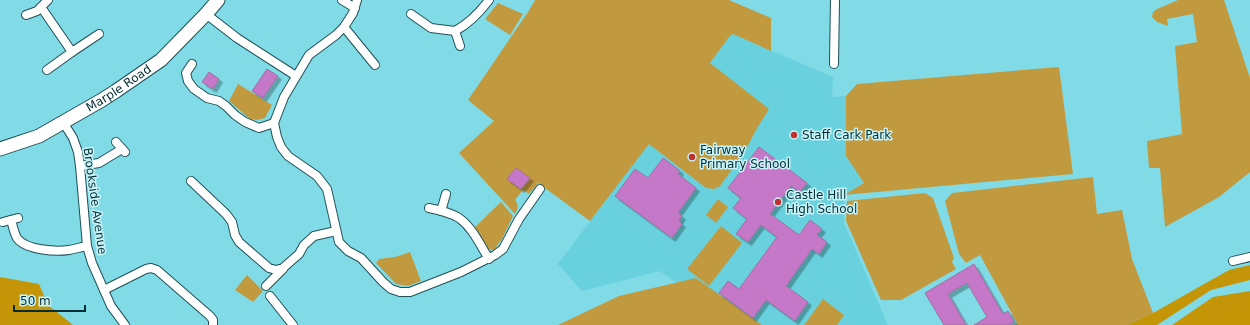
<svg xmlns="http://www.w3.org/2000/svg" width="1250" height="325" viewBox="0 0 1250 325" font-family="'DejaVu Sans',sans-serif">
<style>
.built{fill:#68d1dd}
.green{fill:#c19a40}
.forest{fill:#c49507}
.building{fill:#c578c8;stroke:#9e70a0;filter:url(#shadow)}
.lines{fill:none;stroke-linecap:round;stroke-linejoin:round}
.minor-casing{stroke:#1f5056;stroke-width:10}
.primary-casing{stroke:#1f5056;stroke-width:15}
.minor{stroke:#fff;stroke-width:8}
.primary{stroke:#fff;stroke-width:13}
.poi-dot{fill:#c03132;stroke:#c9f4f9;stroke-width:1.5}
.labels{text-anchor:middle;stroke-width:3;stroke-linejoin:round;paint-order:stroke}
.street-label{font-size:12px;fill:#042e33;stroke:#c9f4f9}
.poi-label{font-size:12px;fill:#042e33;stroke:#c9f4f9;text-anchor:start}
</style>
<defs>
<filter id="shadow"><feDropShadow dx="3.5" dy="3.5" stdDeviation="0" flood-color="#0004"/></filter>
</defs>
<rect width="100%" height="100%" fill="#80dbe6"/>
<polygon class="built" points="733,34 833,77 832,97 846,96 846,156 864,183 844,195 844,223 888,325 737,325 660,271 582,291 558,264 729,37"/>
<g class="green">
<path d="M535 0H729L771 18V51L733 34 729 37 710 63 769 109 756 130 744 153 720 186 714 189 706 188 649 144 590 221 538 183 529 194 523 190 515 200C519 205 518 208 515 214L459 153 494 121 468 100 528 12Z"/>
<polygon points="1178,0 1224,0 1250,78 1250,172 1219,197 1165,227 1160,168 1149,168 1147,141 1182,134 1175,46 1197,42 1193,14 1167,19 1168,26 1157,22 1152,17 1153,12 1157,9"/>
<polygon points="498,3 523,14 510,35 485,19"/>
<polygon points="1059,67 1073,174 844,195 864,183 846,156 846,96 857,84"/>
<polygon points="238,84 272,105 265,118 257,120 250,119 229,101"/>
<polygon points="1093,177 1097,214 1122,210 1132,259 1153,313 1127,325 1015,325 1017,323 980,255 966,263 959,254 945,201 952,193"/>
<polygon points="925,193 933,198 954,258 952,262 956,269 901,300 881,300 846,221 847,201"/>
<polygon points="718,199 728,207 716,223 706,215"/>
<polygon points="501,202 513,216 502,239 494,250 488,249 475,227"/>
<polygon points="721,226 742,243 709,286 687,269"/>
<polygon points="410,252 421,281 408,286 396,284 376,263 379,259 395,257"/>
<polygon points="247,275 263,291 253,302 235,290"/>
<polygon points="696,278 762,325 558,325 619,296"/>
<polygon points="823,299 844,315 837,325 804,325"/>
</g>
<g class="forest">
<polygon points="1250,265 1250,280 1211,290 1157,325 1127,325 1153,313 1229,270"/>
<polygon points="0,277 39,284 48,305 73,325 0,325"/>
<polygon points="1250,291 1250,325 1172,325 1213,297"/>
</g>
<g class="building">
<polygon points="267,69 278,76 263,98 252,91"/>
<polygon points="209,72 219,79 213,89 202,82"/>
<polygon points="759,147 807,183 800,192 791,186 770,214 799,235 810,220 822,229 817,235 827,242 819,254 812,249 786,286 808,302 795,321 766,300 753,318 719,293 728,281 739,289 777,237 761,225 748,242 736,234 747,219 733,208 741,198 728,188"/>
<polygon points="663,158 680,171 678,174 696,188 678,213 682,216 679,221 682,224 672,238 615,196 635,169 648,178"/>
<polygon points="516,168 530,178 521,189 507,179"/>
<polygon points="974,264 1003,314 1008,311 1014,322 1009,325 974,325 987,317 967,283 948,294 966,325 944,325 925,293"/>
</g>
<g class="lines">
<defs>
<g id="minor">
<polyline points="342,0 355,8"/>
<polyline points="357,0 353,13 344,27 336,35 309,55 284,97 274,123 277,137 281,147 288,156 317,176 327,189 339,242 348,251 361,258 383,282 391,289 400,292 410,292 461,272 495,255 503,249 519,219 540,189"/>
<polyline points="41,7 72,52 47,70"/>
<polyline points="206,14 237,38 296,76"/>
<polyline points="411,14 431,28 455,31"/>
<polyline points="26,15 37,11 48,0"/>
<polyline points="344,27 375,65"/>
<path d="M460 46 455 31C468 24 480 12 489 0"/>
<polyline points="72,52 99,34"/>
<polyline points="192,64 186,73 188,81 194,89 207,98 219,101 226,106 235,115 245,122 259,128 274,123"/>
<polyline points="834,64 835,0"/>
<polyline points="63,122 73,138 78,152 80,166 87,246 92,263 111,306 125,325"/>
<polyline points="116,142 125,152"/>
<polyline points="80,166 99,163 122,149"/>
<polyline points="191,181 226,214 232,222 235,235 239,242 269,268 276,270 283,268 299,254 304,245 314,236 336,231"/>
<path d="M429 208C439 210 451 213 459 218 473 228 480 245 489 259"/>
<polyline points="441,211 446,194"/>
<path d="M11 220C13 226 14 233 17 238 25 250 56 252 69 250 75 249 81 247 87 246"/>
<polyline points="3,222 18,218"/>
<polyline points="1233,261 1250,257"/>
<polyline points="266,286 283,269"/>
<polyline points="104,290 146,269 151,268 157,270 210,316 213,320 213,325"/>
<polyline points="270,296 293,325"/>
</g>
<g id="primary">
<path id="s1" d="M0 149 39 136 102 100 116 91 161 60 206 14 218 0"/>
</g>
</defs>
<use href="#minor" class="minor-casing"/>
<use href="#primary" class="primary-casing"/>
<use href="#minor" class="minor"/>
<use href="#primary" class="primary"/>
</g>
<g class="poi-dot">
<circle cx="794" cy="135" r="4"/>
<circle cx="692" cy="157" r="4"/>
<circle cx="778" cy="202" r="4"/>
</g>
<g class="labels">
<g class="street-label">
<text dy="4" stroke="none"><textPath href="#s1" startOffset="134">Marple Road</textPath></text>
<text transform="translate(95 201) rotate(82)" y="4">Brookside Avenue</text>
</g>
<g class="poi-label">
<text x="802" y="139">Staff Cark Park</text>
<text x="700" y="154">Fairway<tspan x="700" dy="14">Primary School</tspan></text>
<text x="786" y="199">Castle Hill<tspan x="786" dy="14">High School</tspan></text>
</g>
</g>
<path d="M14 305v6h71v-6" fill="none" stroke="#042e33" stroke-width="2"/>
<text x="20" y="305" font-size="12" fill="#042e33" stroke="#c9f4f9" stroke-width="3" paint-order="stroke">50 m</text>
</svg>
